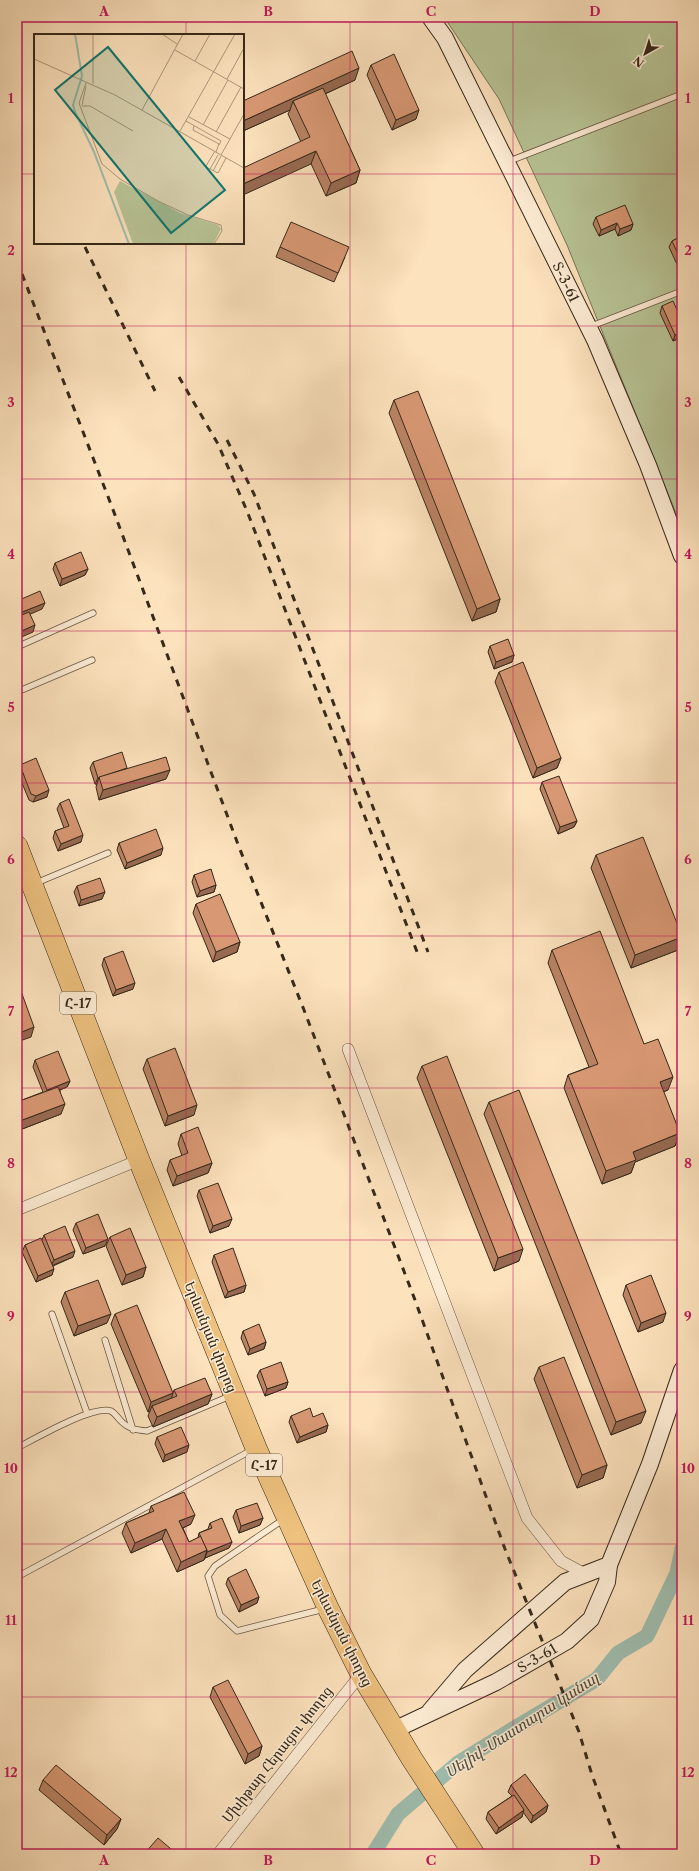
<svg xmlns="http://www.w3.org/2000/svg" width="699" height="1871" viewBox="0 0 699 1871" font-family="'Libre Caslon Text','Noto Serif Armenian',serif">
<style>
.green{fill:#b8c496;stroke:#777658}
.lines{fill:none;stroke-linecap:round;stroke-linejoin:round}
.canal{stroke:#9fbeaf;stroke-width:15}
.lane-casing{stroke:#685743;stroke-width:7}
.street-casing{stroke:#685743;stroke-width:12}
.secondary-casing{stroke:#36291a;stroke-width:18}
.highway-casing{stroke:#36291a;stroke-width:22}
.lane{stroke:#fdecd4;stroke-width:5.5}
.street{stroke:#fdecd4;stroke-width:11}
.secondary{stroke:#fdecd4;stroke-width:16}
.highway{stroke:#eec17e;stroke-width:21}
.rail{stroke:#36291a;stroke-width:3;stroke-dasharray:7 7;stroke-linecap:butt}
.wall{fill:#ba8364;stroke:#36291a}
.shaded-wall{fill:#976a51;stroke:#36291a}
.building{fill:#d89874;stroke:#36291a}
.grid{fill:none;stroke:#c2185b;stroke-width:1;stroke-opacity:0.55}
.labels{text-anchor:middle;stroke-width:3;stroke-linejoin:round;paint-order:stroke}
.shield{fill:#fdecd4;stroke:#726452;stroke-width:1}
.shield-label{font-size:13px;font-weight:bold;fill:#36291a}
.street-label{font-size:14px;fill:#36291a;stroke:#fdecd4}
.water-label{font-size:15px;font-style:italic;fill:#504e3f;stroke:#fdecd4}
.inset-river{fill:none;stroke:#9fbeaf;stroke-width:2}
.inset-road{fill:none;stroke:#ad987c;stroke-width:1}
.view{fill:#0f766e;fill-opacity:0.15;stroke:#0f766e;stroke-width:2}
.inset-edge{fill:none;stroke:#36291a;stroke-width:2}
.neatline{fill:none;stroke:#c2185b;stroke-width:1.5}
.grid-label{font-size:13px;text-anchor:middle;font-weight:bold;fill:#c2185b}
</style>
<rect width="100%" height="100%" fill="#fce2bd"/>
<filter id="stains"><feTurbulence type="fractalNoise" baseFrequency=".005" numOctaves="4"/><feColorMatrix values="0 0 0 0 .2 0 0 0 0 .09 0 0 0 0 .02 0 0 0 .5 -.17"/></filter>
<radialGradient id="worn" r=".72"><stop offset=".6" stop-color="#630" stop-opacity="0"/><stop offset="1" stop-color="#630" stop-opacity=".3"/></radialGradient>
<polygon class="green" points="444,17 682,17 682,528 567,245 499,99"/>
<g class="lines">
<polyline class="canal" points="373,1854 398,1814 458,1763 513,1729 597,1679 618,1653 647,1636 677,1573 682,1549"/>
<defs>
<g id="lane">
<polyline points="507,162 682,94"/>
<polyline points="589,327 682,291"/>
<polyline points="17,647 93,613"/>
<polyline points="17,692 92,660"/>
<polyline points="36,883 108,853"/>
<polyline points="52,1314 87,1413"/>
<polyline points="105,1340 133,1430"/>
<path d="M17 1448C36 1438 93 1405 111 1411 115 1413 117 1417 120 1420 128 1429 136 1430 147 1431L230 1396"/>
<polyline points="284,1519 215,1566 208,1576 220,1615 237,1631 324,1609"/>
<polyline points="17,1577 252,1450"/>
</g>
<g id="street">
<polyline points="348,1049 527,1518 561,1561 585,1574"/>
<polyline points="17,1210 139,1160"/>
<polyline points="218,1854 361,1674"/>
</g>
<g id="secondary">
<polyline points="430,17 445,38 595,340 648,465 682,556"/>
<polyline points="430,1711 465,1670 565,1582 609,1565"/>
<polyline points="394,1730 496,1682 567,1641 591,1619 607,1582 609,1565 650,1464 682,1370"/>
</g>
<polyline id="highway" points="17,846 139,1160 256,1448 287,1517 328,1608 361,1674 412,1759 474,1854"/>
</defs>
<use href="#lane" class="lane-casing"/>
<use href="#street" class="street-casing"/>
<use href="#secondary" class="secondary-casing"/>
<use href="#highway" class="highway-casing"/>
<use href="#lane" class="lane"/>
<use href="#street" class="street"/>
<use href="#secondary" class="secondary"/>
<use href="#highway" class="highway"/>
<g class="rail">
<polyline points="85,247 155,391"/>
<polyline points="17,261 112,507 239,847 304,1010 415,1300 505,1549 579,1732 592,1775 621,1854"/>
<polyline points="179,377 218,444 247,511 419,957"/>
<polyline points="227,440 254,494 428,952"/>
</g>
</g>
<g class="wall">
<polygon points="371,65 416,119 392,130 367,75"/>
<polygon points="355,80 325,94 360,170 356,183 326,196 288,114 290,110 243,131 243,101"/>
<polygon points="596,217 633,224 631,230 618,236 615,229 599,236 593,224"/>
<polygon points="682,236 682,271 680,271 669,247 672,241"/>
<polygon points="280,247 345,257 334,282 276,257"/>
<polygon points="662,306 678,311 679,307 682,306 682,337 673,341 660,313"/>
<polygon points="394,400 500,599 496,612 472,621 389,413"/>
<polygon points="55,563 88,569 85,575 60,586 53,569"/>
<polygon points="490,646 514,655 512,662 494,669 488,652"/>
<polygon points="499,672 561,758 557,768 533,778 495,682"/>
<polygon points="93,762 127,769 166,779 99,800 96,787 97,784 95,784 90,768"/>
<polygon points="20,765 47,797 33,802 29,800 17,771"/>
<polygon points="542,782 577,821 574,827 558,834 540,789"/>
<polygon points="60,803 81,842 58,851 53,838 55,831 64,828 57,809"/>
<polygon points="119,843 161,855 125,869 117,850"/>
<polygon points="596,855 682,936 682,938 678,950 631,968 591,868"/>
<polygon points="194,875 216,885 214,892 197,897 192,882"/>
<polygon points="77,886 102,899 79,906 74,892"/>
<polygon points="196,904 240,942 237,952 213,962 193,913"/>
<polygon points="552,950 644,1044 668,1090 663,1092 680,1133 675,1146 635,1162 631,1173 602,1184 564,1088 568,1075 589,1067 548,963"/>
<polygon points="104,958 133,989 113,996 102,965"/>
<polygon points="147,1059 194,1115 165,1126 143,1069"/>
<polygon points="35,1060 70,1081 67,1087 60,1090 61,1114 17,1131 17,1102 43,1092 33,1067"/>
<polygon points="422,1066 519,1261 494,1271 417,1078"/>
<polygon points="489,1102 641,1423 611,1435 484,1114"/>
<polygon points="181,1134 212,1163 208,1173 173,1186 167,1170 170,1160 182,1156 178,1144"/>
<polygon points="199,1190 229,1226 210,1233 197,1196"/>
<polygon points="76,1223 105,1246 83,1254 73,1230"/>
<polygon points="44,1235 73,1257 53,1266 52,1275 36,1282 22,1252 25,1245 42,1240"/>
<polygon points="110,1237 146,1267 143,1277 122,1285 106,1246"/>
<polygon points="214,1255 246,1285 244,1292 225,1298 212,1262"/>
<polygon points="626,1285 663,1322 638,1332 623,1295"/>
<polygon points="65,1292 107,1323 74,1336 61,1302"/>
<polygon points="115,1314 173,1393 174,1390 212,1394 208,1404 153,1427 148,1416 150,1411 148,1412 111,1324"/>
<polygon points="243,1331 266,1342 264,1349 248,1355 241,1338"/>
<polygon points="539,1367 607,1465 603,1478 577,1488 534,1379"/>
<polygon points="260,1370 288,1382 286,1388 265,1396 257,1376"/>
<polygon points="291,1416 313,1417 328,1425 326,1432 297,1443 289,1422"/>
<polygon points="157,1437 187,1452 163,1462 155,1444"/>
<polygon points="151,1506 191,1524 183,1528 189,1542 198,1538 199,1533 208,1529 210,1523 232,1542 229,1548 205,1558 204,1560 177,1572 162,1539 131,1553 122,1533 126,1523 149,1513"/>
<polygon points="236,1510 263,1518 260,1525 239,1533 233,1517"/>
<polygon points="228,1578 259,1597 257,1603 239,1612 226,1584"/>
<polygon points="213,1687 262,1746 259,1756 245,1764 210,1697"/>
<polygon points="43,1780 121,1819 117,1829 104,1845 39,1790"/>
<polygon points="511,1785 548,1805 546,1812 531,1823 523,1812 522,1817 496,1834 486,1819 488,1812 512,1796 508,1792"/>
</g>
<g class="shaded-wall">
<polygon points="359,68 355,80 296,107 293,101 290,110 243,131 243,121"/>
<polygon points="419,110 416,119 392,130 396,120"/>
<polygon points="316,151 311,164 243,195 243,184"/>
<polygon points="360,170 356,183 326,196 331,183"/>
<polygon points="617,223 615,229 599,236 601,230"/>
<polygon points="633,224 631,230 618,236 620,229"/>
<polygon points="682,332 682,337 673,341 675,335"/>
<polygon points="88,569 85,575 60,586 62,579"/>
<polygon points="500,599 496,612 472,621 477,609"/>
<polygon points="45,603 42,609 17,620 17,614"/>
<polygon points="35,625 33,632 17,639 17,633"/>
<polygon points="514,655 512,662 494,669 496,662"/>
<polygon points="561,758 557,768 533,778 537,768"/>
<polygon points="170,770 166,779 99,800 103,790"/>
<polygon points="99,777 97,784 95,784 98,778"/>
<polygon points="49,790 47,797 33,802 36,796"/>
<polygon points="577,821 574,827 558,834 560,827"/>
<polygon points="83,835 81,842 58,851 61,844"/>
<polygon points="163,848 161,855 125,869 127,863"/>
<polygon points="216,885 214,892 197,897 200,891"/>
<polygon points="105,892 102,899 79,906 81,900"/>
<polygon points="682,937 678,950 631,968 635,955"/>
<polygon points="240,942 237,952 213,962 216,952"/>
<polygon points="135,983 133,989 113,996 116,990"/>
<polygon points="34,1027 31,1037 17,1042 17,1034"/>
<polygon points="673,1077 668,1090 655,1095 660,1082"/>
<polygon points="70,1081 67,1087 44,1096 47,1090"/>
<polygon points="65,1104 61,1114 17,1131 17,1122"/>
<polygon points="197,1105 194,1115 165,1126 168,1116"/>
<polygon points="680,1133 675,1146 635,1162 631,1173 602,1184 606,1171 633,1152"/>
<polygon points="212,1163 208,1173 173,1186 177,1176"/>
<polygon points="232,1219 229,1226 210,1233 213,1226"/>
<polygon points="108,1239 105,1246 83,1254 86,1248"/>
<polygon points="523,1249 519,1261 494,1271 498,1258"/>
<polygon points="75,1251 73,1257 51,1266 54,1260"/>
<polygon points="146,1267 143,1277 122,1285 126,1275"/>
<polygon points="54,1269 52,1275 36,1282 38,1276"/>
<polygon points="246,1285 244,1292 225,1298 228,1292"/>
<polygon points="666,1313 663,1322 638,1332 641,1323"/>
<polygon points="111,1314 107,1323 74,1336 78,1326"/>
<polygon points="266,1342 264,1349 248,1355 250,1349"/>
<polygon points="288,1382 286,1388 265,1396 267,1389"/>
<polygon points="173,1393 170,1403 152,1406 150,1411 148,1412 151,1402"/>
<polygon points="212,1394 208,1404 153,1427 157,1417"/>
<polygon points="646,1411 641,1423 611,1435 616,1422"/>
<polygon points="328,1425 326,1432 297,1443 300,1437"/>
<polygon points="189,1445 187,1452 163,1462 165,1455"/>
<polygon points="607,1465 603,1478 577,1488 582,1475"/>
<polygon points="195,1515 191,1524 176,1531 179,1521"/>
<polygon points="263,1518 260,1525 239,1533 241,1526"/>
<polygon points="166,1529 162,1539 131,1553 135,1543"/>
<polygon points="232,1542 229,1548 205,1558 207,1552"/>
<polygon points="207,1550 204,1560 177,1572 181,1562"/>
<polygon points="259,1597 257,1603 239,1612 241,1605"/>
<polygon points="262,1746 259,1756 245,1764 248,1754"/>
<polygon points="548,1805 546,1812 531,1823 533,1816"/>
<polygon points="524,1810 522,1817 496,1834 499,1828"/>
<polygon points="121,1819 117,1829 104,1845 107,1835"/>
</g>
<g class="building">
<polygon points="352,51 359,68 243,121 243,101"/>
<polygon points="394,54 419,110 396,120 371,65"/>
<polygon points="323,88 360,170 331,183 316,151 243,184 243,168 310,137 293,101"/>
<polygon points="625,205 633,224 620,229 617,223 601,230 596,217"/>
<polygon points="291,222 349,247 338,273 280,247"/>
<polygon points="682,236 682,263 672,241"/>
<polygon points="673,301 682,321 682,332 675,335 662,306"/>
<polygon points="682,306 682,314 679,307"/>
<polygon points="418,391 500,599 477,609 394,400"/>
<polygon points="81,552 88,569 62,579 55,563"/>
<polygon points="40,591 45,603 17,614 17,601"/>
<polygon points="29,612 35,625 17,633 17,617"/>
<polygon points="508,639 514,655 496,662 490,646"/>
<polygon points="523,662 561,758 537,768 499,672"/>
<polygon points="122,752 127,768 98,778 93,762"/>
<polygon points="166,757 170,770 103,790 99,777"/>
<polygon points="36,758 49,790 36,796 31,794 20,765"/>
<polygon points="559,776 577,821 560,827 542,782"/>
<polygon points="69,799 83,835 61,844 55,831 69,826 60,803"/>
<polygon points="156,829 163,848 127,863 119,843"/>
<polygon points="643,837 682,936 682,937 635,955 596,855"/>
<polygon points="211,869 216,885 200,891 194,875"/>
<polygon points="100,878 105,892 81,900 77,886"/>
<polygon points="220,894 240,942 216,952 196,904"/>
<polygon points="600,931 644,1044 658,1039 673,1077 660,1082 680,1133 633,1152 636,1160 606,1171 568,1075 598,1064 552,950"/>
<polygon points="123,951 135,983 116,990 104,958"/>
<polygon points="17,980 34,1027 17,1034"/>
<polygon points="175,1048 197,1105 168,1116 147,1059"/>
<polygon points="58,1051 70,1081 47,1090 35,1060"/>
<polygon points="447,1056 523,1249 498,1258 422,1066"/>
<polygon points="58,1087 65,1104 17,1122 17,1102"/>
<polygon points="519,1090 646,1411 616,1422 489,1102"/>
<polygon points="198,1127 212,1163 177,1176 170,1160 188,1153 181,1134"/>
<polygon points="218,1183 232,1219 213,1226 199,1190"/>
<polygon points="98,1214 108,1239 86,1248 76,1223"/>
<polygon points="65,1226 75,1251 54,1260 44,1235"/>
<polygon points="130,1228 146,1267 126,1275 110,1237"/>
<polygon points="41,1238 54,1269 38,1276 25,1245"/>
<polygon points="233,1248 246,1285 228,1292 214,1255"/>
<polygon points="651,1275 666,1313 641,1323 626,1285"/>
<polygon points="98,1280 111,1314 78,1326 65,1292"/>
<polygon points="137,1305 173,1393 151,1402 115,1314"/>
<polygon points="259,1324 266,1342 250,1349 243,1331"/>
<polygon points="564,1357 607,1465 582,1475 539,1367"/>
<polygon points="281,1362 288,1382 267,1389 260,1370"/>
<polygon points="205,1378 212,1394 157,1417 152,1406 177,1396 174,1390"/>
<polygon points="310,1408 313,1417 323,1413 328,1425 300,1437 291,1416"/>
<polygon points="181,1427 189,1445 165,1455 157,1437"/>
<polygon points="184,1492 195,1515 179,1521 189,1542 201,1536 207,1550 181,1562 166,1529 135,1543 126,1523 154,1511 151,1506"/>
<polygon points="257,1503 263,1518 241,1526 236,1510"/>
<polygon points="222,1518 232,1542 207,1552 207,1550 199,1533 212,1528 210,1523"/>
<polygon points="246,1569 259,1597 241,1605 228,1578"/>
<polygon points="228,1680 262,1746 248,1754 213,1687"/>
<polygon points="56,1765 121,1819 107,1835 43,1780"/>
<polygon points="525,1774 548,1805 533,1816 511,1785"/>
<polygon points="514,1795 524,1810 499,1828 488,1812"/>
<polygon points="158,1838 177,1854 144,1854"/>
</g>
<path class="grid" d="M186 17V35M350 17V1854M513 17V1854M17 174H35M243 174H682M186 243V1854M17 326H682M17 479H682M17 631H682M17 783H682M17 936H682M17 1088H682M17 1240H682M17 1392H682M17 1544H682M17 1697H682"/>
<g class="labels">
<g class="shield">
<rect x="60" y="992" width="36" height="22" rx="3"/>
<rect x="246" y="1454" width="36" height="22" rx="3"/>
</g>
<g class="shield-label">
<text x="78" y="1008">Հ-17</text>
<text x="264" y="1470">Հ-17</text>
</g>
<g class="street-label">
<text transform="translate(566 282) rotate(64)" y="5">Տ-3-61</text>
<text transform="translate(211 1337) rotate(68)" y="5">Երևանյան փողոց</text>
<text transform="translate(342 1633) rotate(63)" y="5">Երևանյան փողոց</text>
<text transform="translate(537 1658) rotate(-30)" y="5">Տ-3-61</text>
<text transform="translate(277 1754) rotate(-52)" y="5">Մխիթար Հերացու փողոց</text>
</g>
<g class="water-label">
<text transform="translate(522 1725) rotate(-33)" y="5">Սելիվ֊Մաստարա կանալ</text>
</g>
</g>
<g transform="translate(34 34)">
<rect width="210" height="210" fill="#fce2bd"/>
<path d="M86 147 146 179 184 191 187 195 179 210H99L80 158Z" fill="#b8c496"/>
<path class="inset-river" d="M41 0 48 42 39 71 41 78 60 118 95 210"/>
<path class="inset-road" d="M59 0V50M128 0 143 10M141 16 210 55M0 25 81 61 210 134M161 27 176 0M193 45 210 14M52 49 45 69 68 130 86 145 124 167 154 181 187 191 188 197 180 210M48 71 52 52M48 72H56L99 97M108 76 149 0M155 83 196 105M152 87 187 107 185 111M169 91 194 46M160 92 159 96 185 110 182 118M146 97 201 0M182 98 207 53M181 117 172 132 174 134 184 139 192 124M187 121 210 80M176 135 184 121M179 137 187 122"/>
<path class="view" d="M74 13 191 156 137 199 21 56Z"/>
<rect width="210" height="210" class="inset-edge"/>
</g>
<rect width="699" height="1871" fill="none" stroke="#fce2bd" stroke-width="44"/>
<g transform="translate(645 54) rotate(219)" stroke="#fdecd4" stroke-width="3" paint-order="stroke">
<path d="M0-3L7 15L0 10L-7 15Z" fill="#36291a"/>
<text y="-6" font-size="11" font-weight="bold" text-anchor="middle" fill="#36291a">N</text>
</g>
<rect x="22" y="22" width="655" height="1827" class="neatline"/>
<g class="grid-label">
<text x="104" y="16">A</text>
<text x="268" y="16">B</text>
<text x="431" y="16">C</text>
<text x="595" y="16">D</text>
<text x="11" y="103">1</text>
<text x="688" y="103">1</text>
<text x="11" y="255">2</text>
<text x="688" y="255">2</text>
<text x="11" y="407">3</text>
<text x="688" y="407">3</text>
<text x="11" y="559">4</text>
<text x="688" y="559">4</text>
<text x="11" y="712">5</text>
<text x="688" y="712">5</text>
<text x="11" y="864">6</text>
<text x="688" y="864">6</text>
<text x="11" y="1016">7</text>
<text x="688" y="1016">7</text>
<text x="11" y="1168">8</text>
<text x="688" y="1168">8</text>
<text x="11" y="1321">9</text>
<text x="688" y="1321">9</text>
<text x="11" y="1473">10</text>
<text x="688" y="1473">10</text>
<text x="11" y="1625">11</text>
<text x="688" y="1625">11</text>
<text x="11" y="1777">12</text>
<text x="688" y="1777">12</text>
<text x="104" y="1865">A</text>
<text x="268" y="1865">B</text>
<text x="431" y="1865">C</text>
<text x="595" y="1865">D</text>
</g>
<rect width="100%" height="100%" filter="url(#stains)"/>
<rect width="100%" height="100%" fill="url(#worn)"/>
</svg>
